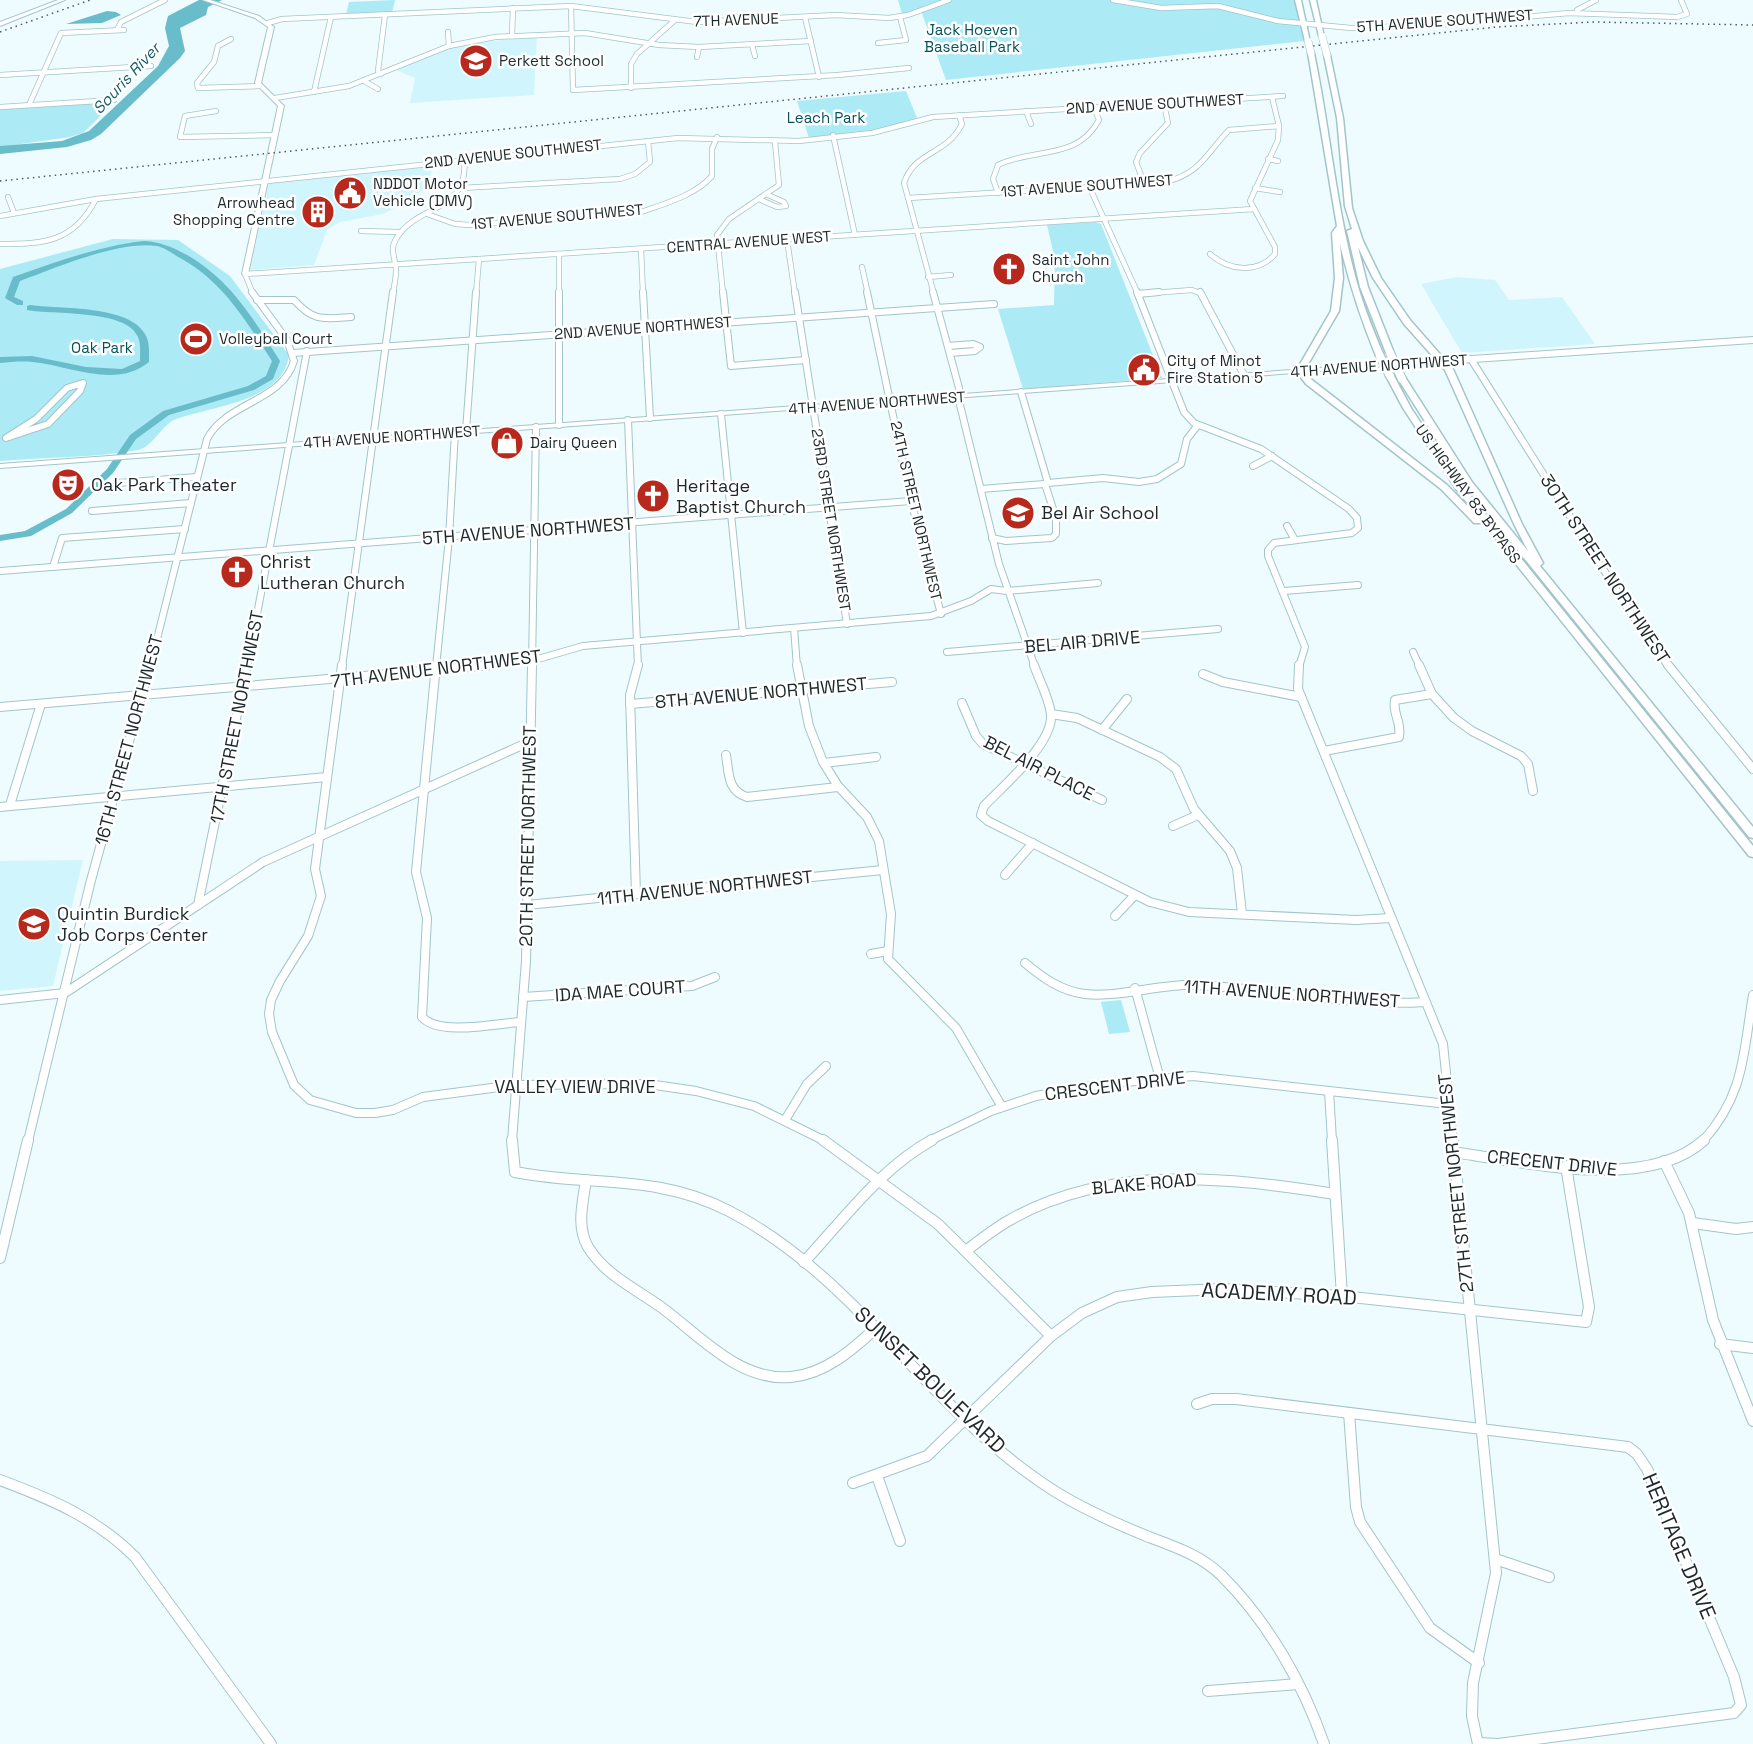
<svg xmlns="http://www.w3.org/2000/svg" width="1753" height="1744" viewBox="0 0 1753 1744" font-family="'Space Grotesk',sans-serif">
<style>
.built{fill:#d1f5fc}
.green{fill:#aceaf5}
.water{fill:#69bcc9}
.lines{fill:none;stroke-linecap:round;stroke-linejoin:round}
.river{fill:#69bcc9;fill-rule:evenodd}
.minor-far3-casing{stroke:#a2c5cb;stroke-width:6}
.minor-far2-casing{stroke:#a2c5cb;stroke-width:8}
.minor-far1-casing{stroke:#a2c5cb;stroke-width:10}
.minor-casing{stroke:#a2c5cb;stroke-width:12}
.major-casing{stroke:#a2c5cb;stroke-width:2}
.highway-casing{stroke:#a2c5cb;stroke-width:3}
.minor-far3{stroke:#fff;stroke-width:4.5}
.minor-far2{stroke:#fff;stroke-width:6}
.minor-far1{stroke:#fff;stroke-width:8}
.minor{stroke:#fff;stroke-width:10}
.major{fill:#fff;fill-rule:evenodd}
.highway{fill:#fff;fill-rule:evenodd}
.rail{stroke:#4e5b5e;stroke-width:1.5;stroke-dasharray:1.5 4;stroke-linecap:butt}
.highway-bridge-far1-casing{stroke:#a2c5cb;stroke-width:8;stroke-linecap:butt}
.highway-bridge-casing{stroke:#a2c5cb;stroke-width:10;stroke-linecap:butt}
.highway-bridge-far1{stroke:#fff;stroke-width:7}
.highway-bridge{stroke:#fff;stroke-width:8}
.labels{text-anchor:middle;stroke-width:5;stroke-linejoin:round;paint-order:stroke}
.far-street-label{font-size:15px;fill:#1c292c;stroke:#fff}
.far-park-label{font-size:15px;fill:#04525c;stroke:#fff}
.far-poi-label{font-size:15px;fill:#1c292c;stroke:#fff;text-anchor:start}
.far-water-label{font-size:16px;font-style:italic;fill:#1c616b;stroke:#fff}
.poi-label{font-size:18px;fill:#1c292c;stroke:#fff;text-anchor:start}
.street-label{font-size:18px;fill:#1c292c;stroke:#fff}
.near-street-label{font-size:21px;fill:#1c292c;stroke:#fff}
</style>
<rect width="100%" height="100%" fill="#eefcff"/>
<g class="built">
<polygon points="537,36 534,95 410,103 415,78 396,70 436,52 467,44"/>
<polygon points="433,165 428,186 405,203 383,214 340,222 327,230 314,265 250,270 269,182"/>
<polygon points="1457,277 1495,280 1509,300 1562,297 1595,344 1462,353 1421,284"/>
<polygon points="83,860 53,986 0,991 0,861"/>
</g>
<g class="green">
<polygon points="395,0 392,13 346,15 349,2"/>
<polygon points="898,0 1295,0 1304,41 946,80 920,8 902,14"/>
<polygon points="906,91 917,118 871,132 809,138 797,101"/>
<polygon points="116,101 83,133 70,137 0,147 0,109"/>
<polygon points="1096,222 1101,224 1162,378 1023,389 998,309 1054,305 1055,260 1047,225"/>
<path d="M113 239 178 240 230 276 289 355C283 402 211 406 176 419 162 424 153 447 138 450 96 458 44 457 0 461V269Z"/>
<polygon points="1121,1000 1130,1032 1109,1034 1101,1002"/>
</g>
<g class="water">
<polygon points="199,0 222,0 208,7 206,15 180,28 185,51 180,58 101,134 91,140 67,147 0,154 0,146 62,141 89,131 158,66 169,46 165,28 168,16"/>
<polygon points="107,11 116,12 121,15 102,23 66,24"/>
</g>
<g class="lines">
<g class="river">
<path d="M144 241C161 242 172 247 187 255 231 280 254 320 280 361L273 379 254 390 169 415 136 439 113 473 72 513 31 536 0 541V535L25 531 66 509 107 469 130 435 163 411 248 386 266 376 272 361C246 321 224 283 182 259 174 255 166 248 157 246 120 240 55 268 20 281L14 297 23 301V305H17L5 298 13 277C56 262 99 246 144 241Z"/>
<path d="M30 305C60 309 129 305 145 334 150 342 149 353 149 362 117 389 70 366 33 362 22 361 11 362 0 363V357L32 356 86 367 122 369 140 361C140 353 141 344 138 337 127 309 53 315 27 310V306Z"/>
</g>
<defs>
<g id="minor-far3">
<polyline points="1113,0 1161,8 1218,6 1278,21 1351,28 1437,25 1569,13 1677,17 1687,14 1681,0"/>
<polyline points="571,6 573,90 838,75 909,68"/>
<polyline points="1577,10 1596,0"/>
<polyline points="805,17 819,77"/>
<polyline points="268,23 282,19 571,6 697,22 836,15 889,18 908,15 949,0"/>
<polyline points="117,30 121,22 165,0"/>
<polyline points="448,32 449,46"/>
<polyline points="512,36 513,8"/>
<polyline points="231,39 218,46 214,62 197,83 198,88 260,86"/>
<polyline points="878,43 906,40 900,17"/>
<polyline points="752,45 755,56"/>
<polyline points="697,57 699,47"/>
<polyline points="381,74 378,71 385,15"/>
<polyline points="0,75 151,66"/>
<polyline points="364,81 378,89"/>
<polyline points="631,88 631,64 637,54 675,20"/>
<polyline points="314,92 331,17"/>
<polyline points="275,98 349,86 449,46 495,37 585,33 659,45 699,47 811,41"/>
<polyline points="29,105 61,33 124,30"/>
<polyline points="0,107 114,100"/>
<polyline points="216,111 185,116 180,137 275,135"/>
<polyline points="1026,111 1031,124"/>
<polyline points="833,135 855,235"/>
<polyline points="1268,159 1278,161"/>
<polyline points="1144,183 1136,162 1140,153 1168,123 1164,104"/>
<polyline points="1089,186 1138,294"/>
<polyline points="461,188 620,179 635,174 650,162 648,141"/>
<polyline points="1255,188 1280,192"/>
<path d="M998 193 993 179 998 165C1035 147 1077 161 1099 120L1094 107"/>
<polyline points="8,197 14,213"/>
<path d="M908 198 1166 182C1201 173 1206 154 1229 130L1279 126"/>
<polyline points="761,200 777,207 786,206 784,202 768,195"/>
<path d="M427 214 455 224 470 225 641 212C664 204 696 195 712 176V149L717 137"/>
<polyline points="0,216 96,199 678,138 799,141 872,133 933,117 1283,96"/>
<polyline points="361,231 399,232"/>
<polyline points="787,240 795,294"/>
<path d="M0 244C45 244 74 242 96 199"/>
<polyline points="641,249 643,294"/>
<polyline points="559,254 559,294"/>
<path d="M1210 254C1229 271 1258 274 1275 254V247L1250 201 1278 140 1279 126 1272 97"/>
<polyline points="862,267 868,294"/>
<polyline points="928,277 951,275"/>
<polyline points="253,294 245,274 1254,209"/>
<path d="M393 294C394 286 396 278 396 271 396 259 389 250 396 239 417 203 470 213 464 159"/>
<polyline points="476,294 479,259"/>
<polyline points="723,294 717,235 729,219 779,185 775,142"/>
<path d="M934 294 904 183C915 150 946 156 962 124L959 115"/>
<polyline points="1139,294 1192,290 1202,294"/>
</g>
<g id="minor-far2">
<polyline points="559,292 559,425"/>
<polyline points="643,292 650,418"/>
<polyline points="723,292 731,366 806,360"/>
<polyline points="795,292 847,624"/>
<polyline points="867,292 911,501 941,614"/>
<polyline points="933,292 959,388 960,405 999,564 1035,667"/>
<polyline points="1137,292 1184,412 1194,423 1261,449 1349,509 1357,518 1358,528 1352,533 1274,543 1268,550 1268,556 1305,647 1299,667"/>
<polyline points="1200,292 1244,375"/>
<polyline points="1138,294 1159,292"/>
<path d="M257 300H294C314 322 323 319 351 317"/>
<polyline points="948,346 973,344 980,347 975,351 950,353"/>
<polyline points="293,353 994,304"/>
<polyline points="1471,359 1646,637 1669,667"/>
<polyline points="1443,361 1753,340"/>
<polygon points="83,383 80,391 48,424 6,438 36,419 67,388"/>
<polyline points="721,414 743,633"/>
<polyline points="628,420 638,667"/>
<polyline points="466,431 476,292"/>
<polyline points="1253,466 1272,456"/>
<polyline points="118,483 197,477"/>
<polyline points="1048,483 1103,478 1139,482 1157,479 1181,464 1187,439 1198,425"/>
<polyline points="981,489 1045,484"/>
<polyline points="92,511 191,503"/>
<polyline points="1287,526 1295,540"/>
<polyline points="992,538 1006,541 1052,538 1056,534 1056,518 1045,484 1048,483 1021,392"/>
<polyline points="53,567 62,538 185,529"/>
<polyline points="0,571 911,501"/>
<polyline points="1284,591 1358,585"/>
<polyline points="794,628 797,667"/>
<polyline points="947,652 1218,629"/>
<polyline points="1413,652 1420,667"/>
<path d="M150 667 207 439C226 402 282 402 294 361L287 340 252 292"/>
<polyline points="247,667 307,351"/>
<polyline points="342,667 393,292"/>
<polyline points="436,667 449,538 455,432"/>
<polyline points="477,667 531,661 583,646 931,616 971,601 991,589 1007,591 1098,583"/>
<polyline points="532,667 536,427"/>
</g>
<g id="minor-far1">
<polyline points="342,665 315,869 321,896 308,936 280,981 271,1000 269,1014 272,1032 294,1085 310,1100 356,1113 375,1113 393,1110 423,1097 515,1085 648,1084 696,1091 754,1106 825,1141"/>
<path d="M436 665 416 872 427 918 422 1017C439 1036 494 1024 519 1022"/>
<polyline points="797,665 809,726 823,762 838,786 867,817 879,841 891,914 888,959 956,1028 1002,1107"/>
<path d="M1034 665C1039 680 1049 698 1051 714 1054 743 1003 786 984 806L981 815 988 821 1150 902 1189 912 1356 920 1391 918"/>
<polyline points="1299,665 1298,689 1443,1044 1453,1141"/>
<polyline points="1668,665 1753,769"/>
<polyline points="1203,674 1223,682 1301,697"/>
<polyline points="1432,694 1454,718 1472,731 1521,756 1528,764 1533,791"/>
<polyline points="962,703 976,736 983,744 1102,800"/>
<polyline points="630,704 892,682"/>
<polyline points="0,707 493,665"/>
<polyline points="1051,714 1077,718 1160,757 1176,769 1194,809 1230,851 1237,868 1242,914"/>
<polyline points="1102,730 1127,699"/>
<path d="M1324 751 1399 737C1402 721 1392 714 1395 700L1432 694 1419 665"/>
<path d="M726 755C729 772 727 791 747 797L838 787"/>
<polyline points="824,763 876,757"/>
<polyline points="10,805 41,704"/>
<polyline points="0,807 327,777"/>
<polyline points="1173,826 1198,815"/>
<polyline points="1005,875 1033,843"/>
<polyline points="636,894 630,695 638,665"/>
<polyline points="198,905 247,665"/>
<polyline points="527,905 883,870"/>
<polyline points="1115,916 1135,895"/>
<polyline points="871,954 888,951"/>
<path d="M1025 963C1043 978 1061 991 1085 994 1119 998 1163 983 1198 985 1274 989 1349 1007 1425 1002"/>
<polyline points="1135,988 1160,1079"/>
<polyline points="523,997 692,986 715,977"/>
<polyline points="0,1000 65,993 263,862 529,742"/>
<polyline points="1329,1091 1332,1141"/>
<polyline points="785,1120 807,1084 826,1066"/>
<polyline points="28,1141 90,884 150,665"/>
<polyline points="512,1141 526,961 532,665"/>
<polyline points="929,1141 991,1111 1036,1096 1103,1084 1193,1076 1448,1104"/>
<path d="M1703 1141C1745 1094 1743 1054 1753 995"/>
</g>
<g id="minor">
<path d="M512 1140 515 1172C591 1187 655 1173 729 1211 859 1278 932 1415 1056 1492 1085 1510 1117 1524 1149 1537 1176 1547 1202 1556 1222 1576 1268 1622 1303 1683 1324 1744"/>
<polyline points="823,1140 938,1224 1051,1336"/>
<polyline points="1332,1140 1342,1296"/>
<polyline points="1453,1140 1496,1573 1473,1683 1472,1716 1478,1744"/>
<path d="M1452 1152C1522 1161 1647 1193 1704 1140"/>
<polyline points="1664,1161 1689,1213 1713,1320 1753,1421"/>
<path d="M586 1180C583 1202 576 1226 588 1247 605 1275 636 1289 661 1307 698 1334 739 1382 791 1377 825 1374 852 1350 876 1328"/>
<polyline points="1693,1223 1736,1229 1753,1227"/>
<path d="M967 1250C980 1240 994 1229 1008 1221 1108 1163 1226 1177 1335 1194"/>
<polyline points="0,1258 28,1140"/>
<path d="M804 1262C843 1220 881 1168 932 1140"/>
<polyline points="1720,1344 1753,1348"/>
<polyline points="1197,1404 1212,1399 1236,1399 1628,1447 1637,1454 1647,1469 1734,1677 1741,1705 1734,1713 1498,1744 1478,1743"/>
<polyline points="1349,1413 1356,1507 1360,1522 1430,1628 1479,1663"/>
<polyline points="877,1476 900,1541"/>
<path d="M0 1480C51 1499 96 1518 135 1557L271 1744"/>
<polyline points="853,1483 927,1456 1051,1336 1082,1313 1117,1297 1152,1292 1223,1289 1342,1296 1586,1322 1589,1307 1566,1166"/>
<polyline points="1495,1559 1549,1577"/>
<polyline points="1208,1691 1298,1684"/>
</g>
<g id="major">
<polygon points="58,0 65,0 0,26 0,22"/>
<polygon points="203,0 210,0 259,16 274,27 261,83 284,106 248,274 245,276 242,274 278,106 255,83 268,27 255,18"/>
<polygon points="1443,359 1445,360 1445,362 0,468 0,464"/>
</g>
<g id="highway">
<polygon points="1295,0 1301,0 1310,42 1305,41"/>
<polygon points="1310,0 1316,0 1324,37 1319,36"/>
<path d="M1311 51 1314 53C1330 129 1336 208 1357 283 1364 308 1374 332 1384 356L1380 358 1376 356C1361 319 1349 283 1340 244L1343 278 1339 311 1304 371 1312 380 1447 485 1480 519V523H1474L1441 489 1306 384 1296 371 1331 311 1335 278 1332 233 1337 226 1308 53Z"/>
<polygon points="1327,53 1330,55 1343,118 1352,208 1363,241 1381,278 1410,320 1453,369 1522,524 1543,563 1540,566 1753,827 1753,838 1749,837 1466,486 1398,379 1399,377 1405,377 1472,482 1528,551 1514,524 1445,370 1404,324 1373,278 1358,247 1368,287 1394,353 1390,355 1386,353 1360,287 1347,231 1352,229 1345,206 1337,118 1324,55"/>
<polygon points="1387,374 1393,374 1394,376 1411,408 1462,485 1753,846 1753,857 1749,856 1456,489 1403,408 1386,376"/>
</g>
</defs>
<use href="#minor-far3" class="minor-far3-casing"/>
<use href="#minor-far2" class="minor-far2-casing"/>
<use href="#minor-far1" class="minor-far1-casing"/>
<use href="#minor" class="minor-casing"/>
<use href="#major" class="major-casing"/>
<use href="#highway" class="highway-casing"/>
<use href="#minor-far3" class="minor-far3"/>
<use href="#minor-far2" class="minor-far2"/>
<use href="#minor-far1" class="minor-far1"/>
<use href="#minor" class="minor"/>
<use href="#major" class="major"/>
<use href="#highway" class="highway"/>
<g class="rail">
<polyline points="0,32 90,0"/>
<polyline points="0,181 1497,27 1593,22 1753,25"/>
</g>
<defs>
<g id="highway-bridge-far1">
<polyline points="1322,36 1327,55"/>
<polyline points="1308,41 1311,53"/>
</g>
<g id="highway-bridge">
<polyline points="1390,353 1402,379"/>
<polyline points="1380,356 1390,376"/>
</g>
</defs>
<use href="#highway-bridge-far1" class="highway-bridge-far1-casing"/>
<use href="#highway-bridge" class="highway-bridge-casing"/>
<use href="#highway-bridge-far1" class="highway-bridge-far1"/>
<use href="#highway-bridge" class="highway-bridge"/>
</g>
<defs>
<symbol id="school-disc" viewBox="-11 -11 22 22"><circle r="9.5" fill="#b7291c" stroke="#fff"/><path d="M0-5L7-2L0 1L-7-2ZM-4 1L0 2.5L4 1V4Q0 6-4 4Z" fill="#fff"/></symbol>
<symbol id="civic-disc" viewBox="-11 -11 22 22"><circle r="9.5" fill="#b7291c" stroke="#fff"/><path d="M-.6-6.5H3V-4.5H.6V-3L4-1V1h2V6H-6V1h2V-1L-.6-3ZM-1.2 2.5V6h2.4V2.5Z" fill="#fff"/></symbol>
<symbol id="building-disc" viewBox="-11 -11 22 22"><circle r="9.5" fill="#b7291c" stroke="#fff"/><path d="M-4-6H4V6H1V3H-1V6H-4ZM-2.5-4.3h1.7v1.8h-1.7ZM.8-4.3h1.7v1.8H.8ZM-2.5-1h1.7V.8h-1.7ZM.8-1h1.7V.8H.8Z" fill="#fff"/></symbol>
<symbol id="church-disc" viewBox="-11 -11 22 22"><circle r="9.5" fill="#b7291c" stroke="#fff"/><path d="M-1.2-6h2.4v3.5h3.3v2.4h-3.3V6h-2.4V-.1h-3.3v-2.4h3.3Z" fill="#fff"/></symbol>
<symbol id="stadium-disc" viewBox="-11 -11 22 22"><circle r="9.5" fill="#b7291c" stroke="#fff"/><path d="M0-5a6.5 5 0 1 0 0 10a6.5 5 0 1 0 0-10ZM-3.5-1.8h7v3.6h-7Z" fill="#fff"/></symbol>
<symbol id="shop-disc" viewBox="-11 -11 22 22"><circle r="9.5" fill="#b7291c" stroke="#fff"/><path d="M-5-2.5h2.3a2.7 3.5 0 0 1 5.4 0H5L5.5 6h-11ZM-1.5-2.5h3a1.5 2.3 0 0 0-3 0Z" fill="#fff"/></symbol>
<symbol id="theatre-disc" viewBox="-11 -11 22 22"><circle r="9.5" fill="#b7291c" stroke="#fff"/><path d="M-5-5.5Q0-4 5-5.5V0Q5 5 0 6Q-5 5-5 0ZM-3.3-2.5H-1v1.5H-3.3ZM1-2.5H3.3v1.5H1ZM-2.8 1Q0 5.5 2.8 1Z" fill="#fff"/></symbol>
<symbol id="university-disc" viewBox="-11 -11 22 22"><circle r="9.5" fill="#b7291c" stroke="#fff"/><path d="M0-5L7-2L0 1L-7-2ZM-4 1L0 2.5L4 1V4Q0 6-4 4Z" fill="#fff"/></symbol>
</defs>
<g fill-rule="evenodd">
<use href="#school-disc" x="457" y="42" width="38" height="38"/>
<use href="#civic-disc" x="331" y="174" width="38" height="38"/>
<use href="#building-disc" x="299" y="193" width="38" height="38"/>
<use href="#church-disc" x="990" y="250" width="38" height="38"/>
<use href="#stadium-disc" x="177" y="320" width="38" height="38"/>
<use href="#civic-disc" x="1125" y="351" width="38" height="38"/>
<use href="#shop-disc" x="488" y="424" width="38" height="38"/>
<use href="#theatre-disc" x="49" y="466" width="38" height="38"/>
<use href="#church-disc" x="634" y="477" width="38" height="38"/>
<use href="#school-disc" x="999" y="494" width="38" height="38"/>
<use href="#church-disc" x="218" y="553" width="38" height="38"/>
<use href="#university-disc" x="15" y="905" width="38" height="38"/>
</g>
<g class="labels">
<g class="far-street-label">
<text transform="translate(736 20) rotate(-2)" y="5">7TH AVENUE</text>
<text transform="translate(1445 21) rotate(-4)" y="5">5TH AVENUE SOUTHWEST</text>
<text transform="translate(1155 104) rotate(-3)" y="5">2ND AVENUE SOUTHWEST</text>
<text transform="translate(513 154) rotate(-6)" y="5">2ND AVENUE SOUTHWEST</text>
<text transform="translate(1087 186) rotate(-4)" y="5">1ST AVENUE SOUTHWEST</text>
<text transform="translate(557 217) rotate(-5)" y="5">1ST AVENUE SOUTHWEST</text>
<text transform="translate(749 242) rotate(-4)" y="5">CENTRAL AVENUE WEST</text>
<text transform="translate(643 328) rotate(-4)" y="5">2ND AVENUE NORTHWEST</text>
<text transform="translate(1379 366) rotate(-4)" y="5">4TH AVENUE NORTHWEST</text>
<text transform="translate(877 403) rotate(-4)" y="5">4TH AVENUE NORTHWEST</text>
<text transform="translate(392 437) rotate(-4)" y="5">4TH AVENUE NORTHWEST</text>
<text transform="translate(1468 494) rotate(54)" y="5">US HIGHWAY 83 BYPASS</text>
<text transform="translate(916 511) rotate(77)" y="5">24TH STREET NORTHWEST</text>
<text transform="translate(831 520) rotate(81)" y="5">23RD STREET NORTHWEST</text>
</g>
<g class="far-park-label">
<text x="972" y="35">Jack Hoeven<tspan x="972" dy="17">Baseball Park</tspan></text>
<text x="826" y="123">Leach Park</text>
<text x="102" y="353">Oak Park</text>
</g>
<g class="far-poi-label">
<text x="499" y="66">Perkett School</text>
<text x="373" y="189">NDDOT Motor<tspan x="373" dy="17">Vehicle (DMV)</tspan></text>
<text x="295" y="208" text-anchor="end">Arrowhead<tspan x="295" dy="17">Shopping Centre</tspan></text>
<text x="1032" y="265">Saint John<tspan x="1032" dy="17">Church</tspan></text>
<text x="219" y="344">Volleyball Court</text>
<text x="1167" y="366">City of Minot<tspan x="1167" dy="17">Fire Station 5</tspan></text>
<text x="530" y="448">Dairy Queen</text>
</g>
<g class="far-water-label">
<text transform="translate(126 78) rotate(-47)" y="6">Souris River</text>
</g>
<g class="poi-label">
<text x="91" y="491">Oak Park Theater</text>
<text x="676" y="492">Heritage<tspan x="676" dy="21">Baptist Church</tspan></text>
<text x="1041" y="519">Bel Air School</text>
<text x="260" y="568">Christ<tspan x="260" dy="21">Lutheran Church</tspan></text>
<text x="57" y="920">Quintin Burdick<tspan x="57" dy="21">Job Corps Center</tspan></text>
</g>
<g class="street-label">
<text transform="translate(528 531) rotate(-4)" y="6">5TH AVENUE NORTHWEST</text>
<text transform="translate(1605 569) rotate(57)" y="6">30TH STREET NORTHWEST</text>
<text transform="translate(1082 642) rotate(-5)" y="6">BEL AIR DRIVE</text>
<text transform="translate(436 669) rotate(-7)" y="6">7TH AVENUE NORTHWEST</text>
<text transform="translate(761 693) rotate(-5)" y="6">8TH AVENUE NORTHWEST</text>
<text transform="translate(237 717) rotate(-79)" y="6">17TH STREET NORTHWEST</text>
<text transform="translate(129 740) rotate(-75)" y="6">16TH STREET NORTHWEST</text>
<text transform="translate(1039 768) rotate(27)" y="6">BEL AIR PLACE</text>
<text transform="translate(528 836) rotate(-89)" y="6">20TH STREET NORTHWEST</text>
<text transform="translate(705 888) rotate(-6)" y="6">11TH AVENUE NORTHWEST</text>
<text transform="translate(620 991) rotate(-4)" y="6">IDA MAE COURT</text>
<text transform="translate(1292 994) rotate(4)" y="6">11TH AVENUE NORTHWEST</text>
<text transform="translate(1115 1086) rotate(-7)" y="6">CRESCENT DRIVE</text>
<text x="575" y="1093">VALLEY VIEW DRIVE</text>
<text transform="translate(1552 1163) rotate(6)" y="6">CRECENT DRIVE</text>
<text transform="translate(1456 1183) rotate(-96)" y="6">27TH STREET NORTHWEST</text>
<text transform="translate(1144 1184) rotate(-5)" y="6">BLAKE ROAD</text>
</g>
<g class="near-street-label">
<text transform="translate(1279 1294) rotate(3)" y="7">ACADEMY ROAD</text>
<text transform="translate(930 1380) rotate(44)" y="7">SUNSET BOULEVARD</text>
<text transform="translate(1679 1546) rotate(67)" y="7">HERITAGE DRIVE</text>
</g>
</g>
</svg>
